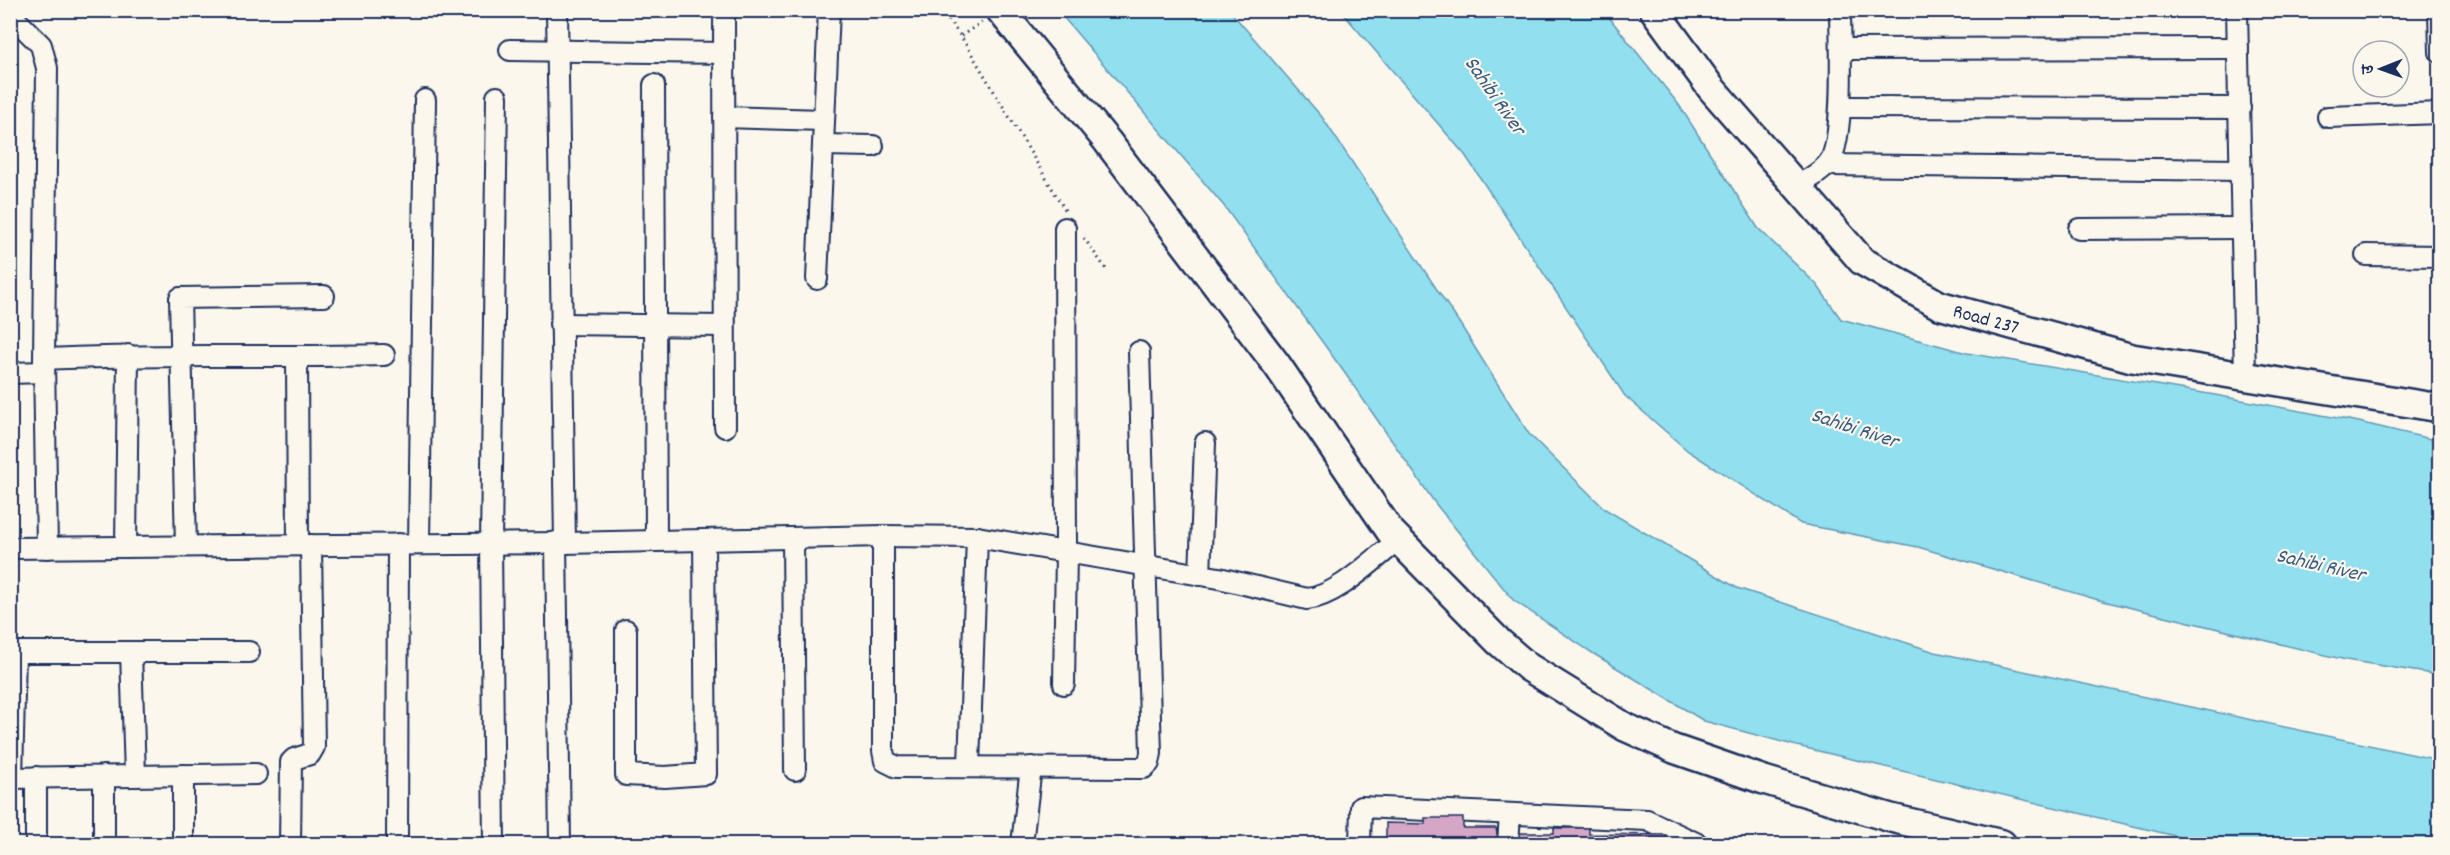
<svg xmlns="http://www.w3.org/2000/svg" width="2450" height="855" viewBox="0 0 2450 855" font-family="Dekko,'Playpen Sans Deva',sans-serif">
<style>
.water{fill:#91dfef;stroke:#6299b5;stroke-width:1.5}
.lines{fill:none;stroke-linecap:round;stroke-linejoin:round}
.street-casing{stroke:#1b2f5e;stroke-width:24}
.secondary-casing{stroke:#1b2f5e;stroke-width:32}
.path{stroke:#1b2f5e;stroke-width:3;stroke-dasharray:1.5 4.5;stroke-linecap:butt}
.street{stroke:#fbf7ec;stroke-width:20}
.secondary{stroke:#fbf7ec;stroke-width:27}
.wall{fill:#b88faa;stroke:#1b2f5e;stroke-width:1.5}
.building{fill:#d6a6c6;stroke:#1b2f5e;stroke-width:1.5}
.labels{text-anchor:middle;stroke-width:4.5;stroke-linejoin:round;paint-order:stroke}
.street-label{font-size:20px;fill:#1b2f5e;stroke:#fbf7ec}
.water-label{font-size:21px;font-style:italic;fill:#385b82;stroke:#fbf7ec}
</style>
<rect width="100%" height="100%" fill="#fbf7ec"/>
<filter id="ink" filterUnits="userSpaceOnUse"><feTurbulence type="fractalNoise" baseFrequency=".0167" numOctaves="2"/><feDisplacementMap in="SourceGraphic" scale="12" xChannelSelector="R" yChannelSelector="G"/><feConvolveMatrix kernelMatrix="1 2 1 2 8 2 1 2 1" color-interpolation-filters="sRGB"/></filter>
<g filter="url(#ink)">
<g class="water">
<polygon points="1058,11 1230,11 1322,117 1460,324 1529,434 1605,509 1737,588 1935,652 2439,760 2439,844 2209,844 1797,746 1704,721 1594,654 1513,600 1435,503 1344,372 1224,206"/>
<polygon points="1341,11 1604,11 1679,105 1758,228 1817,285 1841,319 1967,353 2215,395 2359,422 2439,441 2439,675 2346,660 2095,599 1918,547 1801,524 1688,451 1625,396 1465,155"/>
</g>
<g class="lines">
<defs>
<g id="street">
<polyline points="557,10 565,543"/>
<polyline points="724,10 725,427"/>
<polyline points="2237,10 2245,376"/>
<polyline points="2439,10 2440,52"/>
<polyline points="10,14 41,45 47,68 44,359 47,548"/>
<polyline points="1841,49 2238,48"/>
<polyline points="510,50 724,53"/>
<polyline points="654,85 656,541"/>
<polyline points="1841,107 2240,108"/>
<polyline points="724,117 824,120"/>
<polyline points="2328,117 2440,113"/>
<polyline points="823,145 873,146"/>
<polyline points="1827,165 2241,170"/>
<path d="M1797 187C1806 180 1819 174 1827 165 1846 145 1840 41 1840 10"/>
<polyline points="2079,229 2242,228"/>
<polyline points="2366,255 2440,256"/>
<polyline points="817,279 829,10"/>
<polyline points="560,324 724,326"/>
<polyline points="297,358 298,545"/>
<path d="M44 359C157 353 270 358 384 355"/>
<polyline points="10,373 44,372"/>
<polyline points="883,536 883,751 885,761 897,767 1144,768 1149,763 1151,753 1139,352"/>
<polyline points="793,539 795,770"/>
<polyline points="556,542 560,844"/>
<polyline points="419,544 425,100"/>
<polyline points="186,546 180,298 324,296"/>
<polyline points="126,547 128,355"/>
<path d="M10 548 565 543 883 536 977 537 1219 578 1307 599C1338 596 1373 559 1399 540"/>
<polyline points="1200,575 1205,443"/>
<polyline points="626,630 626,775 665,777 706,774 704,540"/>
<polyline points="10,652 249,652"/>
<polyline points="131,652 135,776"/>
<polyline points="1064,684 1066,552 1065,228"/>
<polyline points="969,765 977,537"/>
<polyline points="10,778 256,774"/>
<polyline points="12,778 15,652"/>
<polyline points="36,844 36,777"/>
<polyline points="104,844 104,776"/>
<polyline points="183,844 183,775"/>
<polyline points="290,844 291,762 294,759 310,754 314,747 311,545"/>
<polyline points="397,844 398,544"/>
<polyline points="494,844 491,543 497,97"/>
<polyline points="1022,844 1031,767"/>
<polyline points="1360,844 1361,807 1647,820 1698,844"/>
<polyline points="1508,844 1510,814"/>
</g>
<g id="secondary">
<polyline points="1000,10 1107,141 1277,365 1390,531 1499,642 1528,667 1625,727 1674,749 1764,780 1891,818 2002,844"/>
<path id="s1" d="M1654 10 1711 88 1862 261 1939 305 2132 358 2440 408"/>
</g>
</defs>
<use href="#street" class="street-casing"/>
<use href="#secondary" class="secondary-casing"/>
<g class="path">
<polyline points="941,10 962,38 1065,210"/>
<polyline points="961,36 982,22"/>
<polyline points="1084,238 1106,269"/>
</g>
<use href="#street" class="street"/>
<use href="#secondary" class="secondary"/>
</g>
<polygon class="wall" points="1463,828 1498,840 1505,844 1386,844"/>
<g class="building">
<polygon points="1425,818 1463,818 1463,828 1496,828 1498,840 1505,844 1465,844 1465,843 1386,844 1386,823 1425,824"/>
<polygon points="1554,828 1589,828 1589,834 1666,835 1666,844 1509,844 1518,841 1520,833 1554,833"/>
</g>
</g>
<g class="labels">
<g class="street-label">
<text dy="7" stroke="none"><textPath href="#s1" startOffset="464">Road 237</textPath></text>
</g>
<g class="water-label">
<text transform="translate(1496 95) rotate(55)" y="7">Sahibi River</text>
<text transform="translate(1855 427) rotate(18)" y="7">Sahibi River</text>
<text transform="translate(2321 564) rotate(13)" y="7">Sahibi River</text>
</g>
</g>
<rect width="2450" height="855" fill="none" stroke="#fbf7ec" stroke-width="36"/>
<rect x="18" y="18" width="2414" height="819" fill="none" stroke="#1b2f5e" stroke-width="2" filter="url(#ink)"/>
<g transform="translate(2381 69) rotate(269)"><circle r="28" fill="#fbf7ec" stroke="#a1a7b3" stroke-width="1.5"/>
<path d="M0-4.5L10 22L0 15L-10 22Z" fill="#1b2f5e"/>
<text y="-9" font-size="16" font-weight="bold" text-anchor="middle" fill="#1b2f5e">उ</text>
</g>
</svg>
